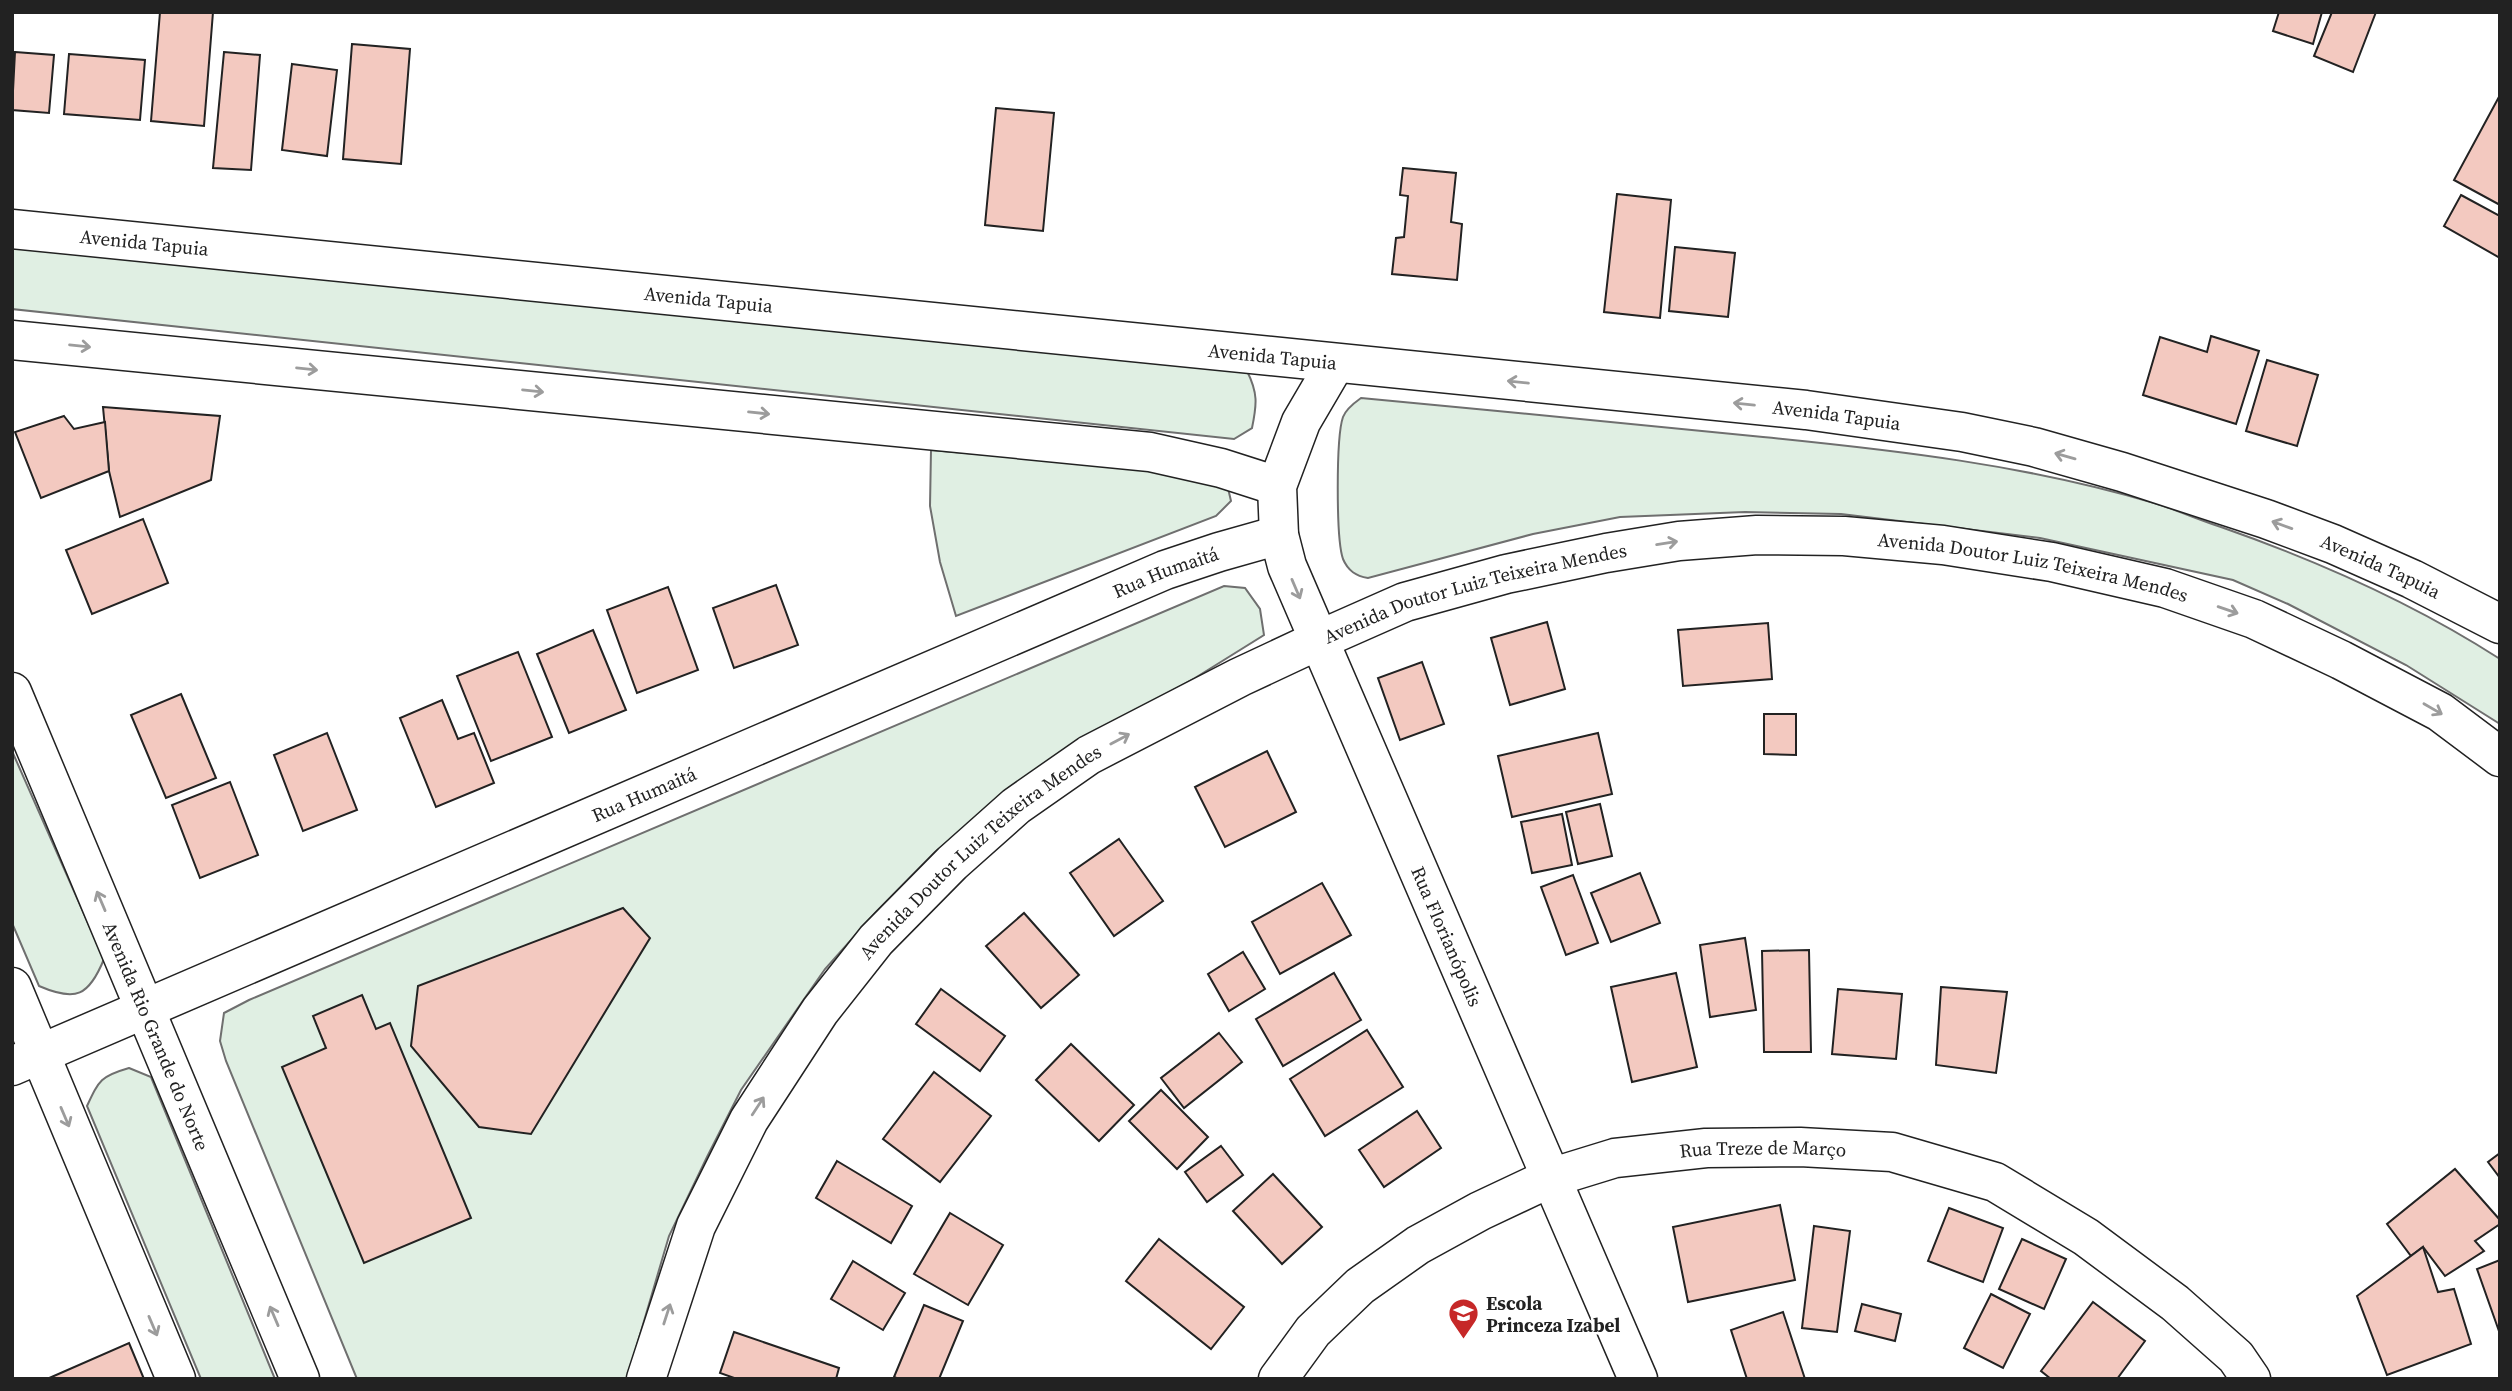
<svg xmlns="http://www.w3.org/2000/svg" width="2512" height="1391" viewBox="0 0 2512 1391" font-family="'Source Serif 4',serif">
<style>
.green{fill:#e0efe3;stroke:#6f6f6f;stroke-width:2}
.building{fill:#f3c9c0;stroke:#222;stroke-width:2}
.lines{fill:none;stroke-linecap:round;stroke-linejoin:round}
.street-casing{stroke:#222;stroke-width:41}
.secondary-casing{stroke:#222;stroke-width:41}
.street{stroke:#fff;stroke-width:38}
.secondary{stroke:#fff;stroke-width:38}
.oneway{stroke:#9c9c9c}
.labels{text-anchor:middle;stroke-width:5;stroke-linejoin:round;paint-order:stroke}
.street-label{font-size:19px;fill:#222;stroke:#fff}
.poi-label{font-size:19px;font-weight:bold;fill:#222;stroke:#fff;text-anchor:start}
</style>
<rect width="100%" height="100%" fill="#fff"/>
<g class="green">
<path d="M12 237 1247 371C1258 393 1257 404 1252 428L1234 439 12 309Z"/>
<path d="M1361 398C1495 411 1629 423 1763 437 1894 450 2027 465 2154 503 2177 510 2199 520 2221 527 2318 561 2413 603 2500 659V724L2406 665 2288 604 2233 580 2040 538 1841 514 1745 512 1620 517 1533 534 1368 578C1356 576 1348 571 1343 559 1336 539 1336 437 1343 417 1346 409 1354 403 1361 398Z"/>
<polygon points="931,450 1213,474 1227,484 1231,501 1216,516 956,616 940,562 930,506"/>
<polygon points="1224,586 1245,588 1260,609 1264,635 1195,678 1096,733 1017,785 935,852 876,912 825,969 741,1090 707,1157 669,1236 627,1379 357,1379 226,1061 220,1041 224,1013 249,1000"/>
<path d="M12 751 104 959C89 996 76 1002 39 986L12 923Z"/>
<path d="M129 1068 151 1077 275 1379H201L87 1106C99 1080 101 1076 129 1068Z"/>
</g>
<g class="building">
<polygon points="160,12 213,12 204,126 151,121"/>
<polygon points="2279,12 2322,12 2313,44 2273,31"/>
<polygon points="2332,12 2376,12 2353,72 2314,56"/>
<polygon points="352,44 410,49 401,164 343,159"/>
<polygon points="15,52 54,55 49,113 12,110"/>
<polygon points="224,52 260,55 251,170 213,168"/>
<polygon points="69,54 145,60 140,120 64,114"/>
<polygon points="292,64 337,70 327,156 282,150"/>
<polygon points="2500,95 2500,205 2454,180"/>
<polygon points="996,108 1054,113 1043,231 985,225"/>
<polygon points="1403,168 1456,173 1451,222 1462,224 1457,280 1392,274 1396,238 1404,237 1408,196 1400,195"/>
<polygon points="1617,194 1671,200 1660,318 1604,312"/>
<polygon points="2461,195 2500,216 2500,258 2444,226"/>
<polygon points="1675,247 1735,253 1728,317 1669,311"/>
<polygon points="2211,336 2259,351 2236,424 2143,395 2160,337 2207,352"/>
<polygon points="2267,360 2318,375 2297,446 2246,431"/>
<polygon points="103,407 220,416 211,480 120,517 109,471"/>
<polygon points="64,416 74,429 105,422 109,471 41,498 15,432"/>
<polygon points="143,519 168,583 92,614 66,550"/>
<polygon points="776,585 798,645 734,668 713,608"/>
<polygon points="668,587 698,670 637,693 607,610"/>
<polygon points="1547,622 1565,689 1510,705 1491,638"/>
<polygon points="1768,623 1772,679 1683,686 1678,630"/>
<polygon points="593,630 626,710 569,733 537,654"/>
<polygon points="518,652 552,737 491,761 457,676"/>
<polygon points="1422,662 1444,724 1400,740 1378,678"/>
<polygon points="181,694 216,778 166,798 131,715"/>
<polygon points="442,700 458,739 474,733 494,783 436,807 400,718"/>
<polygon points="1764,714 1796,714 1796,755 1764,754"/>
<polygon points="327,733 357,810 303,831 274,755"/>
<polygon points="1598,733 1612,794 1512,817 1498,756"/>
<polygon points="1267,751 1296,812 1225,847 1195,787"/>
<polygon points="230,782 258,855 200,878 172,805"/>
<polygon points="1600,804 1612,856 1578,864 1566,812"/>
<polygon points="1562,814 1572,865 1532,873 1521,822"/>
<polygon points="1119,839 1163,901 1114,936 1070,873"/>
<polygon points="1640,873 1660,923 1611,942 1591,893"/>
<polygon points="1573,875 1598,943 1566,955 1541,887"/>
<polygon points="1322,883 1351,935 1280,974 1252,922"/>
<polygon points="623,908 650,938 531,1134 479,1127 411,1046 418,986"/>
<polygon points="1024,913 1079,975 1041,1008 986,946"/>
<polygon points="1745,938 1756,1010 1710,1017 1700,945"/>
<polygon points="1809,950 1811,1052 1764,1052 1762,951"/>
<polygon points="1243,952 1265,989 1229,1011 1208,974"/>
<polygon points="1334,973 1361,1020 1283,1066 1256,1019"/>
<polygon points="1676,973 1697,1067 1632,1082 1611,987"/>
<polygon points="1941,987 2007,992 1996,1073 1936,1065"/>
<polygon points="941,989 1005,1036 980,1071 916,1024"/>
<polygon points="1838,989 1902,994 1896,1059 1832,1054"/>
<polygon points="362,995 376,1029 390,1023 471,1218 364,1263 282,1067 326,1048 313,1016"/>
<polygon points="1367,1030 1403,1087 1325,1136 1290,1079"/>
<polygon points="1219,1033 1242,1062 1184,1108 1161,1078"/>
<polygon points="1071,1044 1134,1105 1099,1141 1036,1080"/>
<polygon points="934,1072 991,1116 940,1182 883,1139"/>
<polygon points="1161,1090 1208,1137 1177,1169 1129,1121"/>
<polygon points="1417,1111 1441,1148 1384,1187 1359,1150"/>
<polygon points="1221,1146 1243,1175 1207,1202 1185,1172"/>
<polygon points="2500,1153 2500,1178 2488,1162"/>
<polygon points="837,1161 912,1206 891,1243 816,1198"/>
<polygon points="2455,1169 2500,1220 2500,1224 2475,1241 2484,1251 2445,1276 2423,1247 2411,1256 2387,1224"/>
<polygon points="1273,1174 1322,1227 1282,1264 1233,1211"/>
<polygon points="1780,1205 1795,1280 1688,1302 1673,1227"/>
<polygon points="1949,1208 2003,1228 1983,1282 1928,1261"/>
<polygon points="950,1213 1003,1245 968,1305 914,1274"/>
<polygon points="1814,1226 1850,1231 1837,1332 1802,1328"/>
<polygon points="1159,1239 1244,1307 1211,1349 1126,1281"/>
<polygon points="2022,1239 2066,1259 2044,1309 1999,1289"/>
<polygon points="2423,1247 2438,1292 2454,1289 2471,1344 2387,1375 2357,1296"/>
<polygon points="2500,1260 2500,1334 2477,1269"/>
<polygon points="853,1261 905,1293 883,1330 831,1299"/>
<polygon points="1991,1294 2030,1314 2003,1368 1964,1348"/>
<polygon points="2093,1302 2145,1341 2117,1379 2051,1379 2041,1371"/>
<polygon points="1862,1304 1901,1314 1895,1341 1855,1331"/>
<polygon points="924,1305 963,1321 939,1379 899,1379 894,1377"/>
<polygon points="1783,1312 1805,1379 1747,1379 1731,1330"/>
<polygon points="734,1332 839,1368 836,1379 737,1379 720,1373"/>
<polygon points="129,1343 144,1379 47,1379"/>
</g>
<g class="lines">
<defs>
<g id="street">
<path id="s1" d="M12 1066 1165 570 1219 552 1279 535"/>
<path id="s2" d="M646 1379 696 1226 749 1120 820 1011 876 940 952 863 1016 806 1089 755 1240 677 1319 640"/>
<path id="s3" d="M1278 1379 1313 1331 1360 1286 1418 1245 1480 1211 1550 1178 1615 1158 1706 1148 1800 1147 1892 1152 1995 1182 2086 1237 2175 1303 2236 1357 2251 1379"/>
</g>
<g id="secondary">
<path id="s4" d="M12 229 1806 410 1962 432 2034 447 2122 472 2266 519 2333 544 2412 579 2500 624"/>
<polyline points="12,340 1150,452 1221,468 1277,486"/>
<path id="s5" d="M1335 364 1301 422 1277 486 1279 535 1287 566 1638 1379"/>
<path id="s6" d="M1319 640 1405 602 1506 574 1606 553 1679 541 1757 535 1844 536 1943 545 2052 562 2165 588 2254 619 2341 660 2440 712 2500 757"/>
<path id="s7" d="M12 692 300 1379"/>
<polyline points="12,987 176,1379"/>
</g>
</defs>
<use href="#street" class="street-casing"/>
<use href="#secondary" class="secondary-casing"/>
<use href="#street" class="street"/>
<use href="#secondary" class="secondary"/>
</g>
<defs><path id="oneway-shaft" d="M-6 0H5M1.5-3L5.5 0L1.5 3" fill="none" stroke-width="1.6" stroke-linecap="round" stroke-linejoin="round" transform="scale(1.75)"/></defs>
<g class="oneway">
<use href="#oneway-shaft" transform="translate(80 346) rotate(6)"/>
<use href="#oneway-shaft" transform="translate(307 369) rotate(6)"/>
<use href="#oneway-shaft" transform="translate(1518 382) rotate(-174)"/>
<use href="#oneway-shaft" transform="translate(533 391) rotate(6)"/>
<use href="#oneway-shaft" transform="translate(1744 404) rotate(-174)"/>
<use href="#oneway-shaft" transform="translate(759 413) rotate(6)"/>
<use href="#oneway-shaft" transform="translate(2065 456) rotate(-164)"/>
<use href="#oneway-shaft" transform="translate(2282 525) rotate(-160)"/>
<use href="#oneway-shaft" transform="translate(1667 543) rotate(-9)"/>
<use href="#oneway-shaft" transform="translate(1296 589) rotate(67)"/>
<use href="#oneway-shaft" transform="translate(2228 610) rotate(19)"/>
<use href="#oneway-shaft" transform="translate(2433 709) rotate(30)"/>
<use href="#oneway-shaft" transform="translate(1120 739) rotate(-28)"/>
<use href="#oneway-shaft" transform="translate(101 901) rotate(-113)"/>
<use href="#oneway-shaft" transform="translate(758 1106) rotate(-57)"/>
<use href="#oneway-shaft" transform="translate(65 1117) rotate(67)"/>
<use href="#oneway-shaft" transform="translate(667 1314) rotate(-72)"/>
<use href="#oneway-shaft" transform="translate(274 1316) rotate(-113)"/>
<use href="#oneway-shaft" transform="translate(153 1326) rotate(67)"/>
</g>
<defs>
<symbol id="school-pin" viewBox="-11 -11 22 30"><path d="M0 17L-7.5 6A9.5 9.5 0 1 1 7.5 6Z" fill="#c62828" stroke="#fff"/><path d="M0-5L7-2L0 1L-7-2ZM-4 1L0 2.5L4 1V4Q0 6-4 4Z" fill="#fff"/></symbol>
</defs>
<g fill-rule="evenodd">
<use href="#school-pin" x="1446" y="1296" width="35" height="47"/>
</g>
<g class="labels">
<g class="street-label">
<text dy="7" stroke="none"><textPath href="#s4" startOffset="133">Avenida Tapuia</textPath></text>
<text dy="7" stroke="none"><textPath href="#s4" startOffset="700">Avenida Tapuia</textPath></text>
<text dy="7" stroke="none"><textPath href="#s4" startOffset="1267">Avenida Tapuia</textPath></text>
<text dy="7" stroke="none"><textPath href="#s4" startOffset="1834">Avenida Tapuia</textPath></text>
<text dy="7" stroke="none"><textPath href="#s4" startOffset="2401">Avenida Tapuia</textPath></text>
<text dy="7" stroke="none"><textPath href="#s6" startOffset="732">Avenida Doutor Luiz Teixeira Mendes</textPath></text>
<text dy="7" stroke="none"><textPath href="#s1" startOffset="1255">Rua Humaitá</textPath></text>
<text dy="7" stroke="none"><textPath href="#s6" startOffset="164">Avenida Doutor Luiz Teixeira Mendes</textPath></text>
<text dy="7" stroke="none"><textPath href="#s1" startOffset="688">Rua Humaitá</textPath></text>
<text dy="7" stroke="none"><textPath href="#s2" startOffset="637">Avenida Doutor Luiz Teixeira Mendes</textPath></text>
<text dy="7" stroke="none"><textPath href="#s5" startOffset="620">Rua Florianópolis</textPath></text>
<text dy="7" stroke="none"><textPath href="#s7" startOffset="373">Avenida Rio Grande do Norte</textPath></text>
<text dy="7" stroke="none"><textPath href="#s3" startOffset="560">Rua Treze de Março</textPath></text>
</g>
<g class="poi-label">
<text x="1486" y="1310">Escola<tspan x="1486" dy="22">Princeza Izabel</tspan></text>
</g>
</g>
<rect width="2512" height="1391" fill="none" stroke="#222222" stroke-width="28"/>
</svg>
